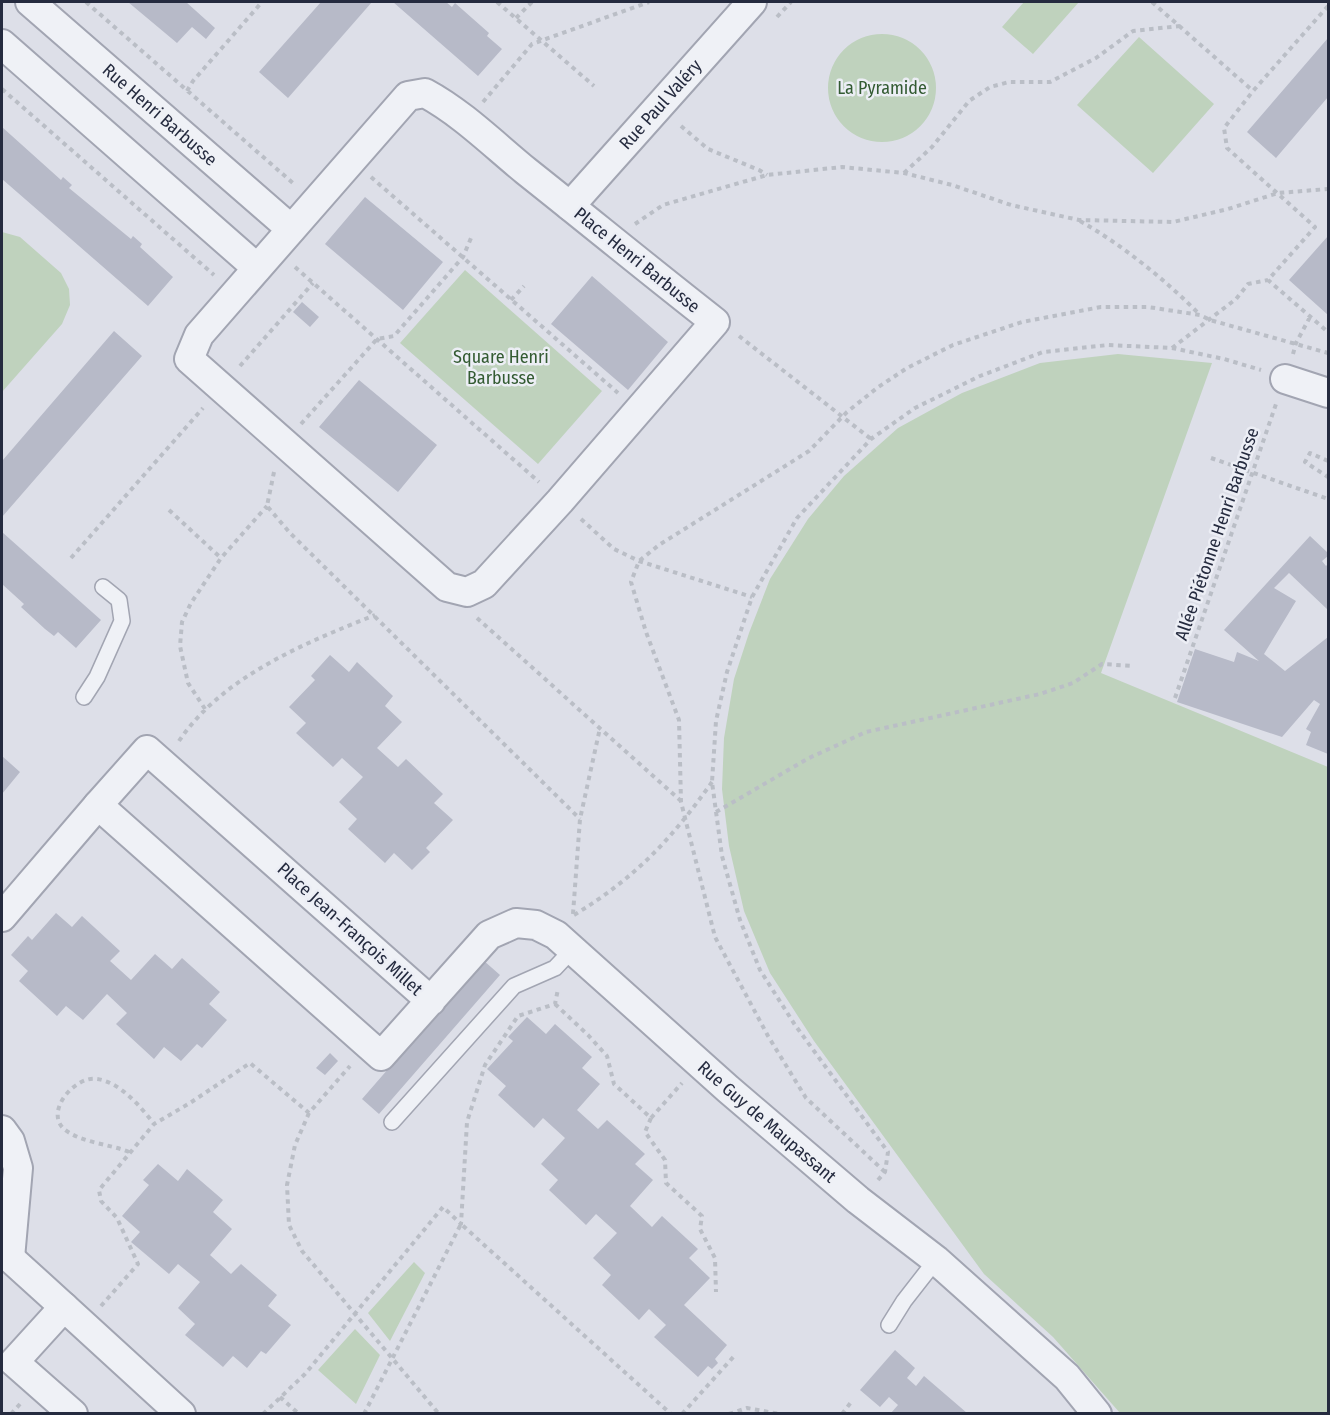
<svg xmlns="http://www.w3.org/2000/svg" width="1330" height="1415" font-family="'Fira Sans Condensed',sans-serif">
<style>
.green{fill:#bfd2bd}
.building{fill:#b7bac8}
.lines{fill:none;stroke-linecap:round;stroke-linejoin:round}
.service-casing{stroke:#a2a5b2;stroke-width:18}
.minor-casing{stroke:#a2a5b2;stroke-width:32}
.path{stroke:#babec6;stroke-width:4;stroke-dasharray:4.5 4.5;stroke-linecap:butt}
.service{stroke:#eff1f6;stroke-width:15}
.minor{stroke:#eff1f6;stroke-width:28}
.labels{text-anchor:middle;stroke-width:5;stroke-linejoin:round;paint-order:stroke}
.park-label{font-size:18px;fill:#335b32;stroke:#eceef5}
.street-label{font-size:18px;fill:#252b3f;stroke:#eceef5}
</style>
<rect width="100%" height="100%" fill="#dddfe8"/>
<path class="green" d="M1024 2H1079L1033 54 1002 27Z
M828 88a54 54 0 1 1 108 0a54 54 0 1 1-108 0Z
M1139 37 1214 104 1153 173 1077 105Z
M2 232 20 237 61 273 69 289 70 305 62 324 2 392Z
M465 270 602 391 538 464 400 343Z
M1118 354 1212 363 1101 673 1328 767V1413H1120L1053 1337 984 1274 814 1041 770 973 744 911 729 846 722 789 724 738 734 679 749 633 770 579 808 519 844 476 898 428 962 393 1040 363Z
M414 1262 425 1273 390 1341 368 1313Z
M355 1329 380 1355 356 1404 318 1370Z"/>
<path class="building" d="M128 2H186L215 28 206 39 192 27 177 43Z
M321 2H372L288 98 259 72Z
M393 2H446L452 7 455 3 489 33 487 36 502 49 478 76Z
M1328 38V97L1276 158 1247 132Z
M2 127 61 180 63 177 72 185 69 188 131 239 133 236 142 244 140 247 173 277 148 306 2 179Z
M365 197 443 262 403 310 325 244Z
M1328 236V315L1289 280Z
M592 276 668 342 628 390 551 324Z
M302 302 319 317 310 327 293 312Z
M114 331 142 356 2 517V461Z
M359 380 437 445 398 492 319 427Z
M2 532 101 620 76 648 58 632 54 636 45 629 21 607 24 604 2 584Z
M1310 536 1328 553V556L1322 561 1326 566 1328 564V610L1289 573 1274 588 1296 601 1264 654 1285 671 1328 637V754L1306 745 1311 732 1306 729 1320 704 1314 700 1282 737 1177 702 1195 649 1234 662 1237 652 1259 661 1224 630Z
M330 655 349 672 357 662 393 696 385 706 402 722 377 748 398 767 406 759 443 794 434 803 453 820 426 848 430 852 412 870 394 853 385 863 348 829 357 819 339 802 363 777 342 758 333 767 296 733 306 723 289 707 315 680 311 676Z
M2 756 20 772 2 794Z
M56 913 72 927 82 916 120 951 110 961 131 980 155 954 172 969 182 958 220 992 209 1004 227 1020 202 1048 197 1044 181 1061 164 1047 154 1059 116 1024 127 1013 107 994 83 1020 66 1006 57 1016 19 981 28 971 11 955 28 936 32 940Z
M483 960 500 975 379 1114 362 1099Z
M527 1017 546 1034 555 1024 592 1057 582 1068 600 1084 577 1110 598 1129 607 1120 645 1154 635 1164 653 1180 630 1206 652 1227 662 1216 698 1249 689 1258 710 1278 684 1305 727 1345 715 1359 718 1363 712 1369 708 1366 698 1377 654 1337 666 1325 649 1309 639 1320 602 1285 611 1275 593 1258 617 1233 596 1214 586 1225 549 1190 558 1180 541 1164 565 1138 543 1118 534 1128 498 1095 506 1086 487 1069 513 1041 508 1037Z
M330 1053 338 1061 325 1075 316 1068Z
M158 1164 178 1181 187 1169 223 1200 213 1212 232 1229 210 1255 231 1274 241 1264 277 1295 268 1306 291 1325 266 1354 261 1351 247 1368 233 1356 223 1367 185 1335 195 1324 178 1308 200 1282 178 1264 169 1274 131 1242 140 1232 122 1216 149 1185 143 1180Z
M895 1350 915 1368 907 1378 916 1386 924 1376 967 1413H891L898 1405 889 1397 880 1407 860 1390Z"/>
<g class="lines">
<defs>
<path id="service" d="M84 697 97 677 122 621 119 600 103 587
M392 1122 514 986 555 968 572 950
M889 1325 904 1301 936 1260"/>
<g id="minor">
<path id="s1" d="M30 2 291 229"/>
<path d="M2 44 257 268"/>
<path d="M425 93C462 113 493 144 526 171 589 221 651 272 715 322L560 501 484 584 467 592 447 587 189 359 199 335 408 96Z"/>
<path id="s2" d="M570 206 752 2"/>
<path d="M1285 379 1328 393"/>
<path d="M2 917 98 805"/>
<path id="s3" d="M431 1001 147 750 98 805 381 1056 489 935 516 923 536 925 556 935 728 1089 858 1200 936 1260 1067 1377 1097 1414"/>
<path d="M2 1130 10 1141 18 1168 10 1258"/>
<path d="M2 1256 10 1258 64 1307"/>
<path d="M73 1414 14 1362 64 1307 181 1414"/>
</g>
</defs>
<use href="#service" class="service-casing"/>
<use href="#minor" class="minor-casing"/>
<path class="path" d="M86 2 294 184
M497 2 594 86
M1152 2 1253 91
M1328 6 1253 91 1224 128 1227 148 1315 227 1268 280 1328 332
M777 17 791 2
M516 18 532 2
M2 89 214 275
M187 91 193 81 262 2
M483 102 532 44 649 2
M681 126 708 149 759 170 767 175
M904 173 932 147 969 101 990 87 1009 82H1050L1096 58 1133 31 1180 26
M371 177 618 393
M1080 221C1121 244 1167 281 1200 315
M635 224 663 205 767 175 842 167 904 173 952 185 1011 205 1079 220 1173 222 1228 209 1278 193 1328 189
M295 267 539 482
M511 300 524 286
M739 336 871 439
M1172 348 1236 299 1248 284 1268 280
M1293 354 1296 343 1310 317
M240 366 313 283
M301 424 377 339 394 336 463 257 471 238
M1211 458 1328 499
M1328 461 1310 453 1305 462 1328 477
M274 472 267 506 290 533 580 819
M169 510 221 558
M581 519 614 549 639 561 752 597
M71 558 203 408
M477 618 681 801
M1175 698 1276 404
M205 709 188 683 180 646 182 622 191 603 221 558 267 506
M179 741C223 676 305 643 375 615
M716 812 809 758 866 732 1040 694 1073 683 1102 664 1134 666
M573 914 580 819 600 728
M574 915C635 878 671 840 712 782
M555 1004 588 1035 607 1056 614 1084 651 1118 645 1132 665 1160 666 1183 702 1216 700 1229 715 1258 716 1292
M309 1113 295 1145 287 1185 289 1225 302 1251 439 1414
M651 1118 682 1083
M129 1152C110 1144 81 1143 64 1129 44 1111 76 1075 97 1079 120 1082 141 1107 154 1124
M885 1172 806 1098 768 1036 715 937 681 802 679 720 646 632 631 582 639 561 659 545 809 451 847 412 877 388 907 368 953 345 1022 322 1101 307H1148L1200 315 1210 320 1328 353
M878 1180 885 1172 888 1152 795 1025 760 970 740 920 722 856 712 782 716 721 727 672 752 597 797 518 871 439 915 408 980 376 1043 352 1108 345 1172 348 1224 359 1261 370
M101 1306 138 1264 117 1218 101 1201 99 1190 154 1124 190 1103 250 1063 309 1113 350 1066
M280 1397 299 1414
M11 1414 20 1404
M263 1414 305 1374 443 1207 461 1224 467 1122 485 1065 518 1016 555 1004 558 989
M364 1414 461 1224 671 1414
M682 1414 736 1354
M729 1414 747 1408 780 1414
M842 1414 852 1401"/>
<use href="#service" class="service"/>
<use href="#minor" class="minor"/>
</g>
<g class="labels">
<g class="park-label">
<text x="882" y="94">La Pyramide</text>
<text x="501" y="363">Square Henri<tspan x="501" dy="21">Barbusse</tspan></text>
</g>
<g class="street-label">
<text dy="6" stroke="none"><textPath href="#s2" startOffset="136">Rue Paul Valéry</textPath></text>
<text dy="6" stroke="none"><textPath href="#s1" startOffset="172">Rue Henri Barbusse</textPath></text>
<text transform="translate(637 260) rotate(39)" y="6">Place Henri Barbusse</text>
<text transform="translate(1217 534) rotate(-71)" y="6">Allée Piétonne Henri Barbusse</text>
<text transform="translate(350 929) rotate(42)" y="6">Place Jean-François Millet</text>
<text dy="6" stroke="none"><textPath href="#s3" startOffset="1347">Rue Guy de Maupassant</textPath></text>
</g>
</g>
<rect width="1330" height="1415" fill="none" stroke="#252b3f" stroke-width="6"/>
</svg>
